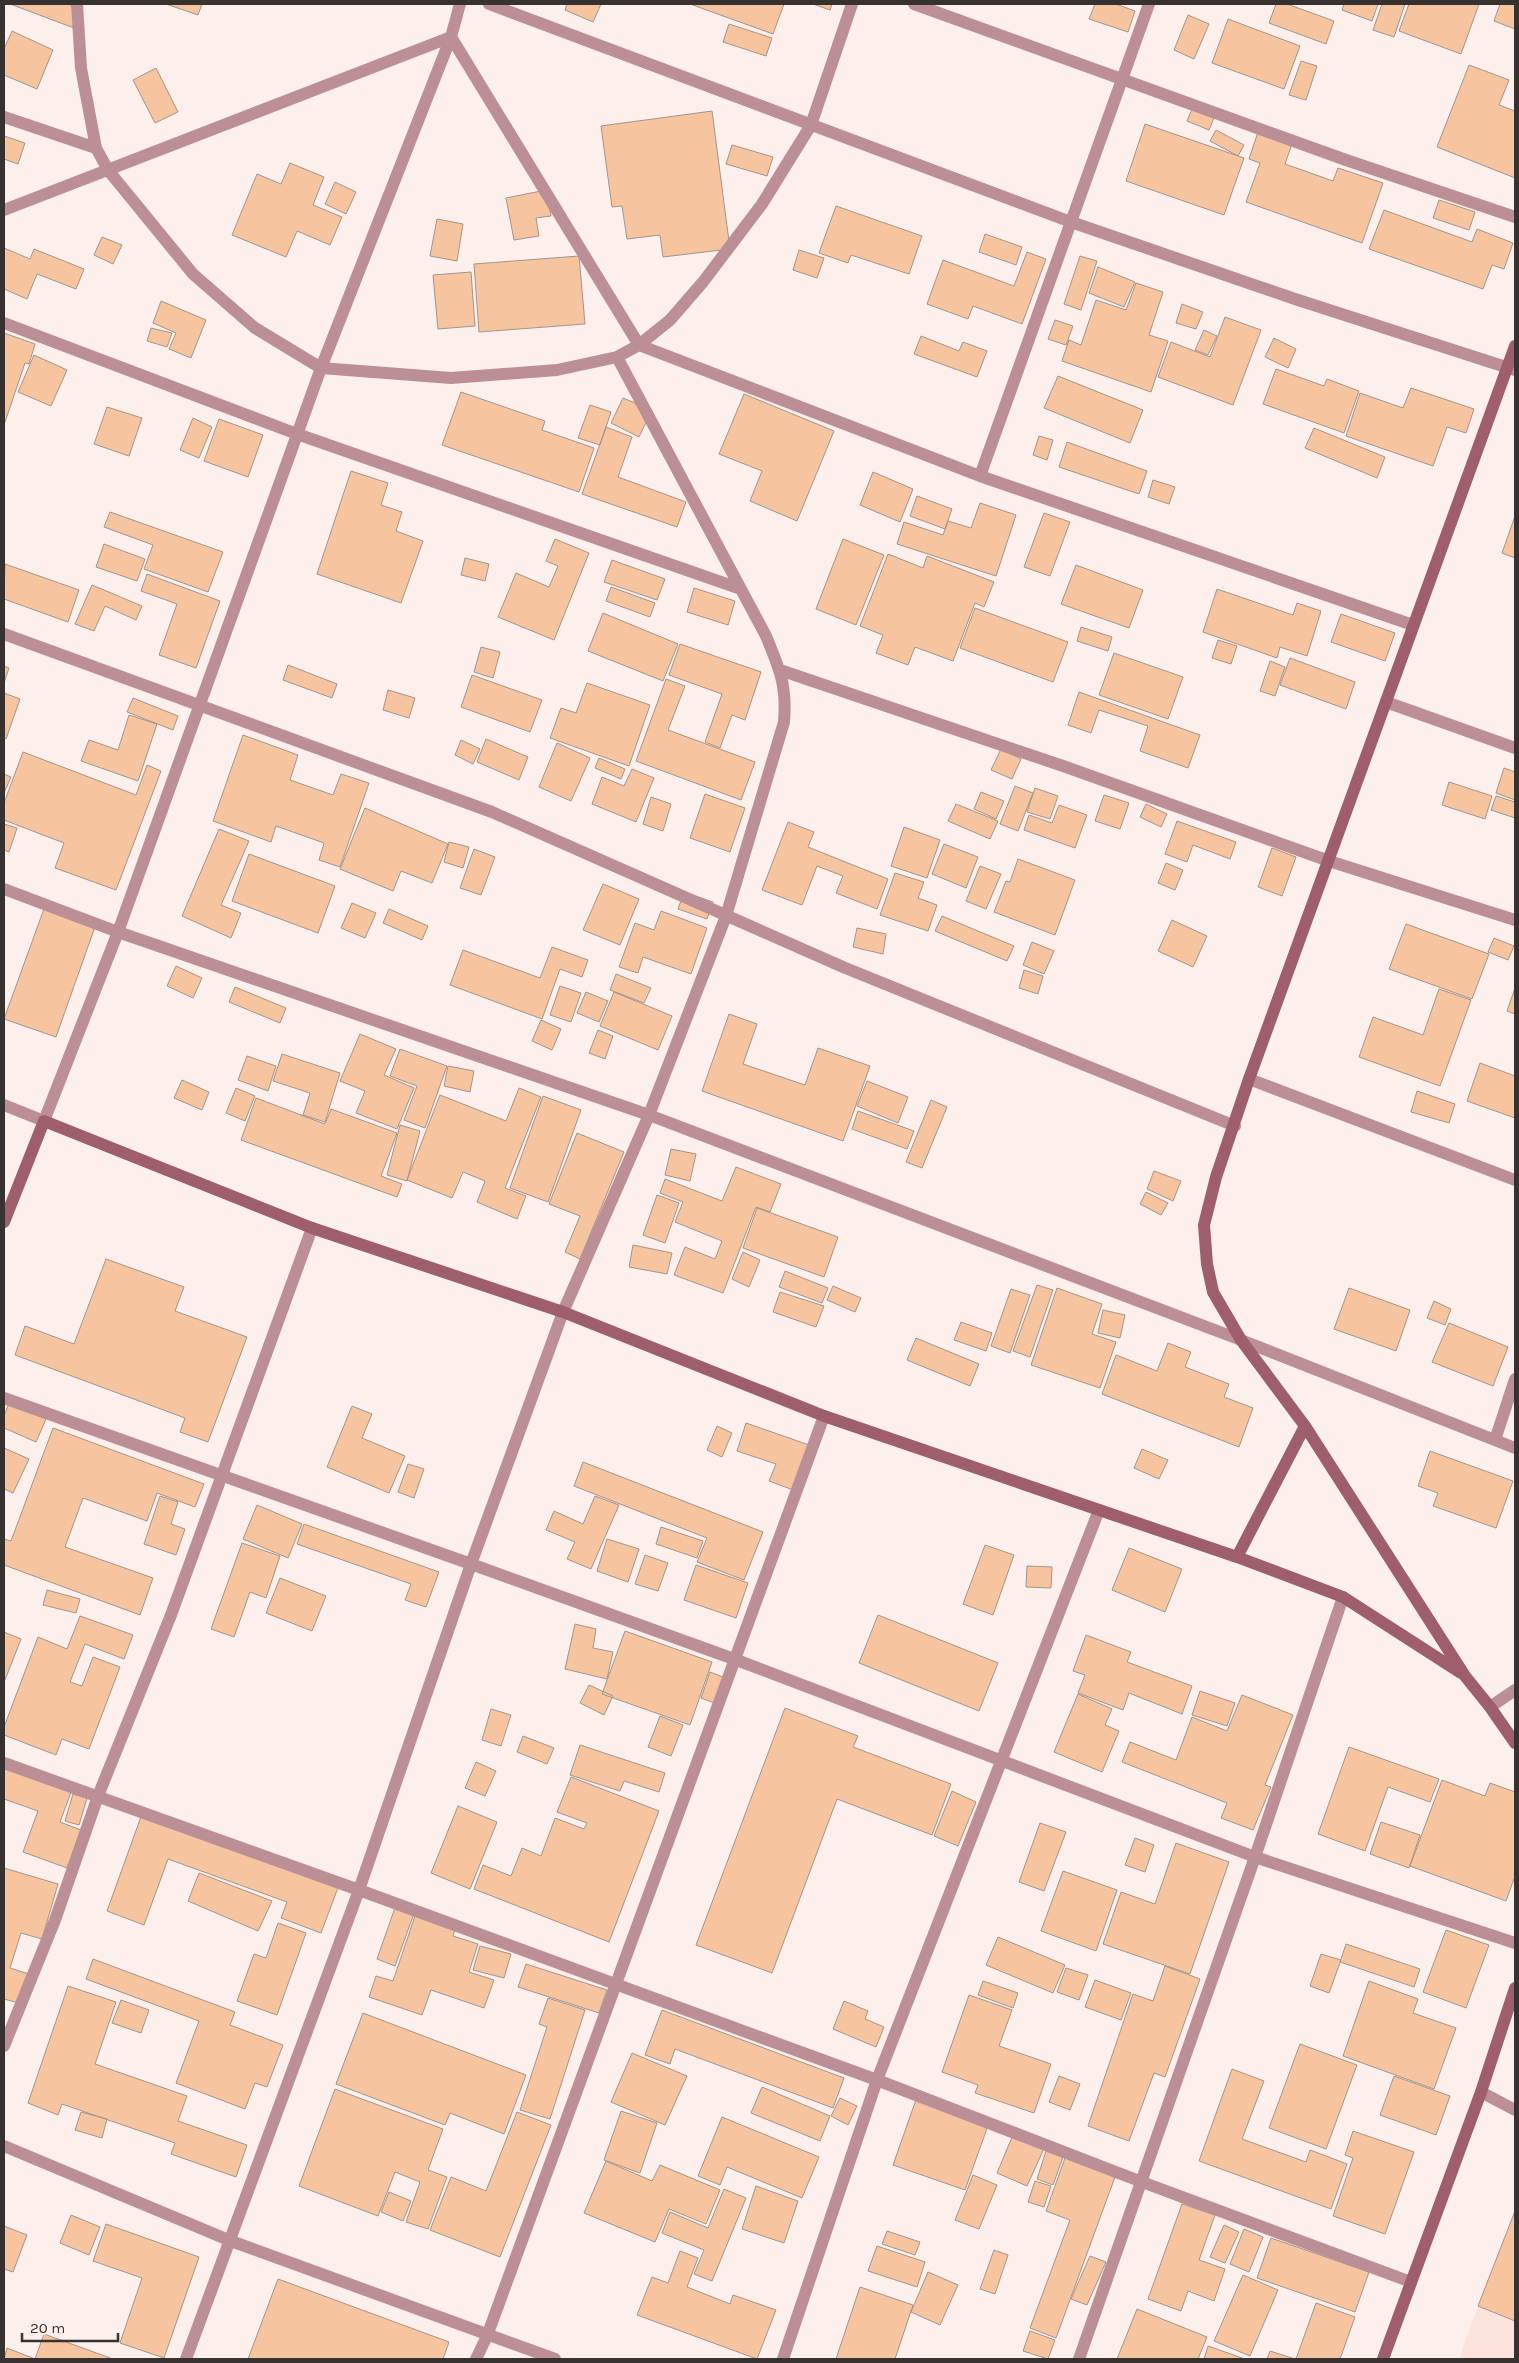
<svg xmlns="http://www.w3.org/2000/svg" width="1519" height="2363" font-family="Karla,sans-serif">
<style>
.built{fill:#fde3dd}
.building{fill:#f6c59f;stroke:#a1958c}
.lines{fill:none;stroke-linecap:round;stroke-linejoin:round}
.service{stroke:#bc8f97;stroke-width:12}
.minor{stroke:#bc8f97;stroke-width:12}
.tertiary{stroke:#bc8f97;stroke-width:12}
.secondary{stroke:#9e5e6c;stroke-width:12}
</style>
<rect width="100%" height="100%" fill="#fdefec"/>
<path class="built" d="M1515 2211V2359H1459L1478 2306Z"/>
<path class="building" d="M10 4H68L81 9 74 28Z
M166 4H202L198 15Z
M567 4H601L593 22 565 10Z
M690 4H784L773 34Z
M813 4H832L830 10Z
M1095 4H1116L1135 11 1128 32 1089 19Z
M1276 4H1287L1334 21 1326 44 1269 23Z
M1344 4H1378L1372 21 1342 10Z
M1382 4H1405L1394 37 1373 30Z
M1409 4H1479L1461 54 1399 31Z
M1500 4H1515V29L1494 21Z
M1188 15 1209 24 1194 59 1174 50Z
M1228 19 1300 46 1284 89 1212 63Z
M729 24 772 38 766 56 723 42Z
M12 31 53 50 37 89 4 75V49Z
M1301 61 1317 66 1306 100 1289 95Z
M1469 65 1509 80 1499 105 1515 111V178L1437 147Z
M156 68 178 112 155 123 133 80Z
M1195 102 1217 111 1209 130 1187 121Z
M712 111 730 249 663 257 660 235 627 239 622 206 612 207 601 126Z
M1145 124 1244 158 1224 215 1126 181Z
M1216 130 1244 145 1238 156 1210 141Z
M1258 132 1292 144 1285 164 1333 181 1338 168 1383 183 1362 243 1246 202 1260 163 1249 159Z
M4 136 25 143 18 164 4 159Z
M732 145 773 157 767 176 726 164Z
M290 163 324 177 313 205 342 217 330 245 297 231 286 257 232 235 257 174 281 184Z
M335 182 356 192 346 214 325 204Z
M546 190 551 216 536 218 539 236 514 240 506 198Z
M1439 200 1475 212 1469 230 1433 218Z
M836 206 922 236 909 274 851 255 848 263 819 253Z
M1384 210 1472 242 1477 229 1513 243 1504 269 1492 265 1483 289 1369 249Z
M437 219 463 224 457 261 430 256Z
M985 234 1022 247 1016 265 979 252Z
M102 237 122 245 113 264 94 255Z
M4 248 30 259 34 249 84 269 76 289 37 274 27 299 4 289Z
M799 250 824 258 817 278 793 270Z
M1027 252 1046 259 1022 324 973 306 968 319 927 304 943 260 1014 286Z
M579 256 585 324 479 332 474 264Z
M1080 256 1097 261 1081 310 1064 304Z
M1098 267 1135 282 1124 307 1089 293Z
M471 272 475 326 438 329 433 275Z
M1136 283 1163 292 1149 335 1168 341 1151 392 1062 361 1069 340 1081 345 1096 300 1126 310Z
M161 301 206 320 191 358 169 349 176 333 153 323Z
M1182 304 1203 312 1196 329 1176 323Z
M1225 317 1261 330 1233 405 1158 377 1171 342 1210 357Z
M1055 320 1073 326 1066 345 1048 339Z
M151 328 172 333 167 347 147 341Z
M1204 330 1217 336 1208 355 1195 350Z
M4 333 35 344 29 364 25 363 4 425Z
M921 336 959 351 963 342 987 351 977 377 914 354Z
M1274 338 1296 349 1288 368 1265 357Z
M34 355 67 370 51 406 18 392Z
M1276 369 1324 386 1327 379 1359 391 1344 433 1263 404Z
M1058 376 1143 410 1130 443 1044 408Z
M1411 388 1474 409 1466 433 1447 427 1433 466 1346 436 1360 393 1403 408Z
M461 392 545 421 542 430 594 448 579 492 442 445Z
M744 394 834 431 797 521 750 501 762 471 719 454Z
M623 398 652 410 639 437 611 423Z
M590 405 611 412 600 445 578 438Z
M107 407 142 418 129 456 94 444Z
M193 418 212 427 199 458 180 450Z
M219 419 263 435 248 477 204 461Z
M606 427 632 437 618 477 686 502 677 527 582 494Z
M1314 428 1385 457 1377 478 1305 448Z
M1039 436 1053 440 1047 460 1033 455Z
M1067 442 1147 471 1139 494 1059 467Z
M351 471 388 483 381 505 402 512 396 531 423 541 401 603 317 574Z
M873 472 913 489 900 522 860 505Z
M1153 480 1175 487 1169 504 1148 497Z
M917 496 952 509 945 529 910 516Z
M980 503 1016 515 996 576 897 544 904 522 943 535 948 521 971 528Z
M110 512 223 552 208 592 144 569 153 545 104 527Z
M1044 513 1070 522 1050 576 1024 567Z
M1515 516V558L1502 553Z
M555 539 589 553 554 640 498 617 516 573 549 587 558 566 546 561Z
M843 539 884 555 856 625 816 609Z
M104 544 145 559 137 581 96 567Z
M888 554 923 568 927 556 994 582 984 607 975 603 953 661 915 647 908 665 876 653 883 635 860 626Z
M465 558 489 564 485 581 461 575Z
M612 560 665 579 657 600 604 582Z
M5 564 79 590 68 622 4 599Z
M1076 565 1143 590 1129 628 1061 604Z
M147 574 220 601 196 668 159 655 177 604 141 591Z
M92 585 142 606 136 620 105 606 94 631 75 624Z
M611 587 655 603 650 617 606 601Z
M694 588 735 601 728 625 687 612Z
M1217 589 1293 615 1297 603 1321 611 1307 656 1280 647 1277 658 1203 632Z
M975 608 1068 642 1053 682 960 648Z
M603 613 678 644 663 681 588 651Z
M1341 614 1395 633 1385 661 1331 642Z
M1081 627 1112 637 1108 651 1077 641Z
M1218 640 1237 646 1231 664 1212 658Z
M680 644 761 672 745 720 732 715 720 748 705 742 722 694 669 675Z
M481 647 500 652 493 678 474 672Z
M1114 653 1183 677 1168 719 1099 695Z
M1290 658 1355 682 1346 709 1280 685Z
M1270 661 1285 667 1275 696 1260 691Z
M288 665 337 684 332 698 283 680Z
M4 666 9 668 4 683Z
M472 675 542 700 530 732 461 707Z
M666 679 685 686 668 730 755 762 741 800 636 761Z
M587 683 650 705 629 766 550 738 561 708 576 713Z
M388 690 415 698 409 718 383 710Z
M1079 692 1200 735 1188 768 1140 751 1148 726 1099 710 1091 733 1068 725Z
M4 693 20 699 6 739 4 738Z
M133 698 178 716 173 730 127 712Z
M129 715 157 724 138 781 81 761 89 740 118 750Z
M243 735 298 755 290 780 333 795 341 774 369 783 340 867 319 860 324 843 276 826 271 842 213 821Z
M486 739 528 757 519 780 477 762Z
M461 740 480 749 473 764 455 755Z
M557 743 590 758 571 801 539 787Z
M1001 749 1021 759 1012 779 991 770Z
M23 752 136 795 147 765 161 771 116 890 55 868 64 843 4 820V803Z
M599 758 625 769 621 779 595 768Z
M1504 768 1515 772V800L1496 793Z
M632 769 654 778 636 822 592 804 602 777 624 786Z
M4 774 11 777 4 793Z
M1449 782 1492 796 1485 819 1442 805Z
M1015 786 1033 793 1018 831 1000 824Z
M1035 788 1058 796 1050 819 1027 812Z
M981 792 1004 801 996 819 974 809Z
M705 794 745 808 730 852 690 838Z
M1104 795 1129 803 1120 829 1095 821Z
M1496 796 1515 802V818L1491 810Z
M651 797 671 804 663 831 643 824Z
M956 804 998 821 990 839 948 821Z
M1146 804 1167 814 1161 827 1140 817Z
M1059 805 1087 815 1075 848 1024 830 1029 815 1052 823Z
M365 808 448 844 432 883 401 871 393 891 340 869Z
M1177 821 1236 842 1230 859 1193 845 1187 862 1165 854Z
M788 822 814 832 808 847 888 879 877 909 836 893 843 876 817 866 802 905 762 890Z
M4 824 17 828 9 852 4 850Z
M904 827 940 840 927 878 891 866Z
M219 829 249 841 221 905 241 913 231 938 182 916Z
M449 842 469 847 463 868 444 862Z
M944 844 978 857 966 888 932 874Z
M1272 848 1296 857 1282 896 1258 887Z
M474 849 495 857 481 895 460 888Z
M249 854 335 886 318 933 232 901Z
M1018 859 1075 880 1055 935 994 912 1006 881 1010 882Z
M1166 863 1183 870 1175 890 1158 883Z
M980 866 1001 874 986 909 966 901Z
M895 873 924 882 918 898 937 905 928 931 880 915Z
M603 884 639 899 620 945 583 930Z
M684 892 713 902 707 919 678 909Z
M352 903 376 913 365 938 341 928Z
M45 906 96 924 56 1037 4 1019Z
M389 909 428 926 422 940 383 923Z
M661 911 707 928 691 974 643 957 638 973 619 967 635 923 654 930Z
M942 916 1014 946 1007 961 935 931Z
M1172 920 1207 936 1193 967 1158 951Z
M1406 924 1489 954 1472 999 1389 969Z
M857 928 886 934 883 954 853 947Z
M1494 938 1514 946 1508 960 1488 952Z
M1032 942 1054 951 1044 974 1023 965Z
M552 947 588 960 582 977 560 969 542 1019 450 985 463 950 540 978Z
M176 966 202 978 193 998 167 986Z
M1024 970 1043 976 1038 994 1019 988Z
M616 974 651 988 644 1003 610 990Z
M560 986 581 993 571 1022 550 1015Z
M235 987 286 1008 280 1023 229 1002Z
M1515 988V1014L1507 1011Z
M1439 989 1471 1000 1440 1086 1359 1057 1373 1017 1423 1035Z
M586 992 608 1001 599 1022 577 1013Z
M614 992 672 1016 658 1050 600 1026Z
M729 1014 757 1024 743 1064 805 1085 818 1048 870 1066 843 1141 702 1091Z
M541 1020 561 1029 552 1050 532 1041Z
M598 1030 613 1036 605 1059 589 1053Z
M360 1034 396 1049 384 1075 414 1088 397 1129 356 1113 365 1091 340 1081Z
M400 1049 447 1066 425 1128 404 1120 417 1086 390 1076Z
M282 1054 340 1073 325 1122 303 1115 310 1093 273 1081Z
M247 1056 276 1066 268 1091 238 1080Z
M1480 1063 1515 1076V1118L1467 1101Z
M448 1066 474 1071 470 1092 444 1086Z
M182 1080 209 1092 202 1110 174 1098Z
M867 1081 908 1097 898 1123 857 1106Z
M236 1088 255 1096 245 1121 226 1113Z
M519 1088 541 1097 505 1188 526 1196 517 1219 477 1202 485 1181 463 1172 452 1198 407 1180 440 1095 506 1121Z
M1417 1091 1455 1104 1449 1123 1411 1112Z
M543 1096 581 1110 548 1202 510 1188Z
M256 1098 325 1124 331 1109 397 1133 381 1176 402 1184 397 1197 241 1140Z
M931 1100 947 1107 922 1168 906 1162Z
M858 1111 914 1131 907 1149 852 1129Z
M400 1125 420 1131 407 1181 387 1175Z
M577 1133 624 1152 580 1259 565 1252 580 1216 549 1204Z
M671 1149 696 1154 690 1181 665 1175Z
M736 1167 781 1184 770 1212 756 1207 723 1293 674 1275 685 1247 715 1259 722 1241 675 1222 683 1202 660 1193 665 1179 722 1201Z
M1154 1171 1181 1181 1173 1201 1147 1189Z
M1146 1192 1168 1203 1161 1215 1140 1204Z
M657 1195 679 1203 665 1243 643 1235Z
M757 1208 838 1237 824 1277 743 1248Z
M633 1245 672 1253 667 1274 629 1267Z
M743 1252 760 1260 749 1287 732 1279Z
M106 1259 184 1287 175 1311 247 1337 208 1442 180 1432 185 1418 15 1355 25 1326 74 1344Z
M785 1271 828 1288 822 1303 779 1287Z
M1037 1285 1053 1290 1030 1357 1013 1351Z
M833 1286 861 1298 855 1312 827 1300Z
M1057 1288 1102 1304 1092 1334 1116 1342 1100 1388 1031 1365Z
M1349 1288 1410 1310 1396 1351 1334 1329Z
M1011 1289 1030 1295 1010 1353 991 1346Z
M780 1292 824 1306 816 1327 773 1312Z
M1434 1301 1451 1309 1445 1325 1427 1318Z
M1103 1310 1125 1315 1120 1338 1098 1333Z
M961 1322 992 1333 986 1351 954 1340Z
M1449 1323 1508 1347 1493 1386 1432 1362Z
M916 1338 979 1364 970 1386 907 1360Z
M1168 1343 1191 1352 1185 1367 1229 1384 1224 1397 1253 1408 1239 1447 1102 1394 1116 1355 1157 1371Z
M9 1403 46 1419 36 1442 4 1428V1416Z
M352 1406 372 1414 362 1438 405 1456 389 1493 327 1467Z
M746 1423 812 1446 796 1491 769 1481 776 1464 737 1451Z
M717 1426 732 1433 722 1457 707 1450Z
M53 1428 204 1484 195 1507 157 1493 147 1521 83 1498 65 1547 153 1578 140 1615 4 1565V1567V1539L11 1541Z
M4 1448 29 1459 13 1493 4 1489Z
M1142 1449 1168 1460 1159 1479 1134 1468Z
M1430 1451 1513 1481 1496 1528 1433 1506 1438 1493 1418 1486Z
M583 1462 763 1532 744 1580 697 1562 707 1538 574 1486Z
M408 1464 424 1469 414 1498 398 1492Z
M160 1496 178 1502 171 1524 185 1529 176 1555 144 1544Z
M595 1496 619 1505 591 1569 567 1559 575 1542 546 1530 554 1511 583 1524Z
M257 1505 302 1524 288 1558 243 1539Z
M304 1524 439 1572 426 1607 405 1600 411 1584 297 1544Z
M661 1527 703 1541 697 1558 656 1544Z
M607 1539 639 1549 628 1582 597 1571Z
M242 1543 280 1556 266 1598 250 1592 234 1637 211 1629Z
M985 1545 1014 1555 993 1615 963 1604Z
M1129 1548 1182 1569 1165 1612 1112 1590Z
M645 1555 668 1563 658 1591 635 1584Z
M696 1565 748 1583 736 1618 684 1600Z
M1027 1566 1052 1567 1051 1588 1026 1587Z
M280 1578 326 1596 312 1631 266 1613Z
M47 1590 80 1599 76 1613 43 1605Z
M878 1615 998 1663 979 1711 859 1663Z
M80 1616 133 1635 124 1659 85 1644 70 1682 82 1686 93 1657 120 1667 89 1749 62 1739 56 1755 4 1735V1727L38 1637 67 1649Z
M575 1624 596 1629 593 1648 613 1652 607 1679 565 1669Z
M625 1631 712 1662 690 1725 602 1694Z
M4 1632 21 1639 5 1680 4 1679Z
M1086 1635 1131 1652 1127 1662 1192 1686 1182 1714 1129 1693 1123 1710 1078 1693 1085 1675 1073 1671Z
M710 1672 723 1677 714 1703 701 1698Z
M589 1685 613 1696 604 1715 580 1703Z
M1200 1691 1235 1703 1227 1726 1192 1715Z
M1078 1694 1112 1709 1105 1725 1119 1731 1102 1772 1054 1752Z
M1242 1695 1293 1715 1265 1785 1271 1787 1253 1830 1221 1818 1227 1803 1122 1762 1130 1742 1176 1760 1192 1717 1227 1731Z
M785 1708 858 1736 853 1747 951 1784 932 1835 837 1799 772 1973 696 1945Z
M491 1709 511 1715 501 1746 482 1740Z
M660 1716 683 1725 671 1756 648 1747Z
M523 1736 554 1748 547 1764 517 1752Z
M580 1745 665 1773 659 1792 624 1781 620 1791 570 1775Z
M1349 1747 1439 1779 1430 1802 1388 1787 1365 1851 1318 1834Z
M4 1759 74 1784 60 1822 81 1830 67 1868 23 1852 38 1811 4 1799Z
M476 1762 496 1771 485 1796 465 1788Z
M571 1777 659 1811 609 1942 474 1889 483 1865 511 1876 522 1848 541 1856 555 1818 584 1829 587 1823 557 1812Z
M1442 1780 1485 1796 1490 1783 1515 1792V1876L1506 1901 1410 1866Z
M952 1791 976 1802 958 1846 934 1836Z
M73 1794 87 1798 79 1825 65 1821Z
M458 1806 497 1822 470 1889 431 1873Z
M142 1814 339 1885 321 1933 281 1918 287 1902 168 1859 144 1925 107 1911Z
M1381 1822 1420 1835 1409 1868 1370 1854Z
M1040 1823 1066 1832 1044 1891 1019 1882Z
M1135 1838 1154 1845 1145 1872 1125 1865Z
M1176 1843 1229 1862 1190 1974 1103 1944 1121 1892 1155 1904Z
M4 1868 58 1884 42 1939 21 1933 10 1968 29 1974 19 2003 4 1999Z
M1063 1871 1117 1890 1096 1951 1041 1931Z
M199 1873 272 1901 258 1931 188 1901Z
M397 1902 416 1908 395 1966 377 1959Z
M417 1910 457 1923 453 1936 478 1944 469 1972 494 1980 484 2008 431 1990 422 2015 369 1997 376 1976 393 1981Z
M278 1923 306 1933 277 2015 237 2001 254 1954 266 1958Z
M1446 1930 1489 1945 1466 2008 1423 1992Z
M998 1937 1065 1965 1053 1993 986 1965Z
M1346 1944 1420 1969 1414 1987 1340 1962Z
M480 1946 511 1954 504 1978 473 1970Z
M1321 1954 1341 1960 1329 1993 1310 1986Z
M93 1959 235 2012 230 2025 283 2045 267 2087 255 2083 245 2109 176 2083 199 2021 86 1979Z
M526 1964 607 1990 599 2013 518 1987Z
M1165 1966 1200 1979 1165 2077 1154 2073 1129 2141 1088 2126 1133 1994 1153 2001Z
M1066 1968 1088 1975 1079 2000 1057 1992Z
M1095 1980 1131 1993 1121 2020 1085 2007Z
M983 1981 1018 1993 1013 2008 978 1995Z
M1369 1981 1418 1999 1413 2013 1456 2028 1434 2089 1343 2056Z
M68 1986 116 2002 95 2064 187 2096 178 2121 247 2145 236 2177 171 2154 175 2143 62 2104 58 2115 28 2103Z
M969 1995 1012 2010 999 2046 1051 2064 1034 2113 975 2093 978 2085 942 2072Z
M548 1998 585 2010 550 2119 520 2110 547 2027 539 2024Z
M121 2000 149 2010 141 2033 112 2023Z
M844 2001 868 2011 865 2019 884 2027 876 2047 833 2029Z
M662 2010 844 2078 833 2108 675 2049 670 2064 645 2055Z
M363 2013 526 2075 504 2134 450 2113 445 2125 336 2084Z
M1300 2044 1357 2065 1326 2149 1269 2128Z
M632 2053 687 2076 665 2125 611 2102Z
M1232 2069 1264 2081 1242 2139 1306 2162 1310 2150 1347 2164 1331 2209 1199 2161Z
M1059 2076 1080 2084 1070 2110 1049 2102Z
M1394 2076 1450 2096 1436 2135 1380 2115Z
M762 2087 830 2116 820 2141 751 2113Z
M335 2089 443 2129 428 2170 447 2177 428 2229 406 2222 420 2182 395 2172 378 2216 299 2186Z
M918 2094 990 2120 965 2190 893 2165Z
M840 2098 857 2106 848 2125 831 2116Z
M621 2111 657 2123 640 2173 604 2160Z
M81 2112 107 2119 102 2138 75 2130Z
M517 2112 551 2125 500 2257 430 2230 451 2177 486 2191Z
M722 2117 819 2157 802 2198 727 2167 720 2185 698 2176Z
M1015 2130 1046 2144 1027 2186 997 2173Z
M1353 2131 1414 2152 1385 2234 1333 2216 1353 2158 1345 2155Z
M1046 2151 1063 2157 1053 2185 1037 2179Z
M1065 2158 1115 2177 1056 2338 1030 2328 1070 2220 1046 2211Z
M606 2161 652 2181 660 2165 720 2190 706 2224 669 2209 655 2242 584 2213Z
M973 2175 997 2185 979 2229 955 2220Z
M1035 2181 1051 2186 1044 2207 1028 2202Z
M756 2186 798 2201 784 2243 742 2229Z
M724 2189 746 2198 712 2281 694 2274 704 2250 662 2233 670 2212 708 2228Z
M389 2192 411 2201 403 2221 381 2212Z
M1182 2204 1215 2215 1199 2260 1225 2269 1214 2301 1188 2291 1181 2311 1148 2299Z
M1515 2211V2321L1478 2306Z
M71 2215 100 2227 89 2255 60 2243Z
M106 2224 199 2257 164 2358 120 2343 142 2278 93 2261Z
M1224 2225 1239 2232 1225 2263 1210 2257Z
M4 2226 27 2235 13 2272 4 2269Z
M1244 2229 1263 2237 1249 2272 1230 2264Z
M887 2231 920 2242 915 2255 882 2244Z
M1271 2238 1369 2272 1355 2312 1257 2278Z
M877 2246 925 2262 917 2287 868 2271Z
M994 2250 1008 2255 995 2294 980 2289Z
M680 2251 698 2258 687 2287 730 2304 733 2295 776 2310 757 2359 637 2315 652 2277 668 2283Z
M1090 2256 1106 2262 1087 2305 1071 2299Z
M928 2272 958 2285 940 2325 911 2312Z
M1243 2275 1278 2290 1250 2356 1214 2341Z
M278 2279 449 2342 443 2359H248Z
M860 2287 913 2305 895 2359H836Z
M1316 2303 1355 2317 1340 2359H1296Z
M1137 2309 1207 2337 1198 2359H1117Z
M1030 2331 1055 2340 1048 2359 1023 2351Z
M44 2334 113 2359H4L7 2348 35 2359Z
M1208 2346 1245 2359H1204Z
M1270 2351 1295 2359H1267Z"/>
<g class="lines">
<path class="service" d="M1481 2092 1515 2110
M476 2359 487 2336"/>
<path class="minor" d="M77 4 81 68 96 148 108 170 193 274 255 328 321 368 451 378 557 370 617 357 639 345 670 320 703 282 762 204 811 125 852 4
M489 4 1071 222 1295 299 1515 370
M914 4 1346 160 1515 217
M4 117 96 148
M4 210 451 37 639 345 980 476 1413 625
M4 323 297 434 741 589
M980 476 1149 4
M4 634 492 812 843 967 1235 1126
M780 670 1066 767 1329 861 1515 920
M1386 702 1515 748
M4 889 118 932 649 1115 1241 1340 1515 1448
M1249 1079 1515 1180
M4 1105 44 1121
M4 1398 471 1564 734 1659 1255 1857 1515 1943
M1495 1440 1515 1379
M1490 1707 1515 1690
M4 1763 359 1890 877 2080 1142 2182 1411 2282
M4 2046 55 1920 98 1796 171 1615 312 1228
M4 2146 231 2241 555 2359
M487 2336 824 1416
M186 2359 359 1890 471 1564 563 1312 649 1115 726 916 784 722C787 686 780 670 766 636L617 357
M783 2359 877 2080 1099 1510
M1079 2359 1255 1857 1343 1597"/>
<path class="tertiary" d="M44 1121 118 932 321 368 451 37 460 4"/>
<path class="secondary" d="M4 1222 44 1121 312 1228 563 1312 824 1416 1237 1557 1305 1426 1241 1340 1213 1292 1207 1264 1204 1225 1216 1177 1249 1079 1515 346
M1305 1426 1465 1676 1490 1707 1515 1743
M1237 1557 1343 1597 1461 1673
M1383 2359 1481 2092 1515 1988"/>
</g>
<rect width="1519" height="2363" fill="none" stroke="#37312f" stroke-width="10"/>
<path d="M22 2333v8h96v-8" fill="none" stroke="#37312f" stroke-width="2.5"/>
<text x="30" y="2333" font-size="15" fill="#37312f" stroke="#fdefec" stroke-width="4" paint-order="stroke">20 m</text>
</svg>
